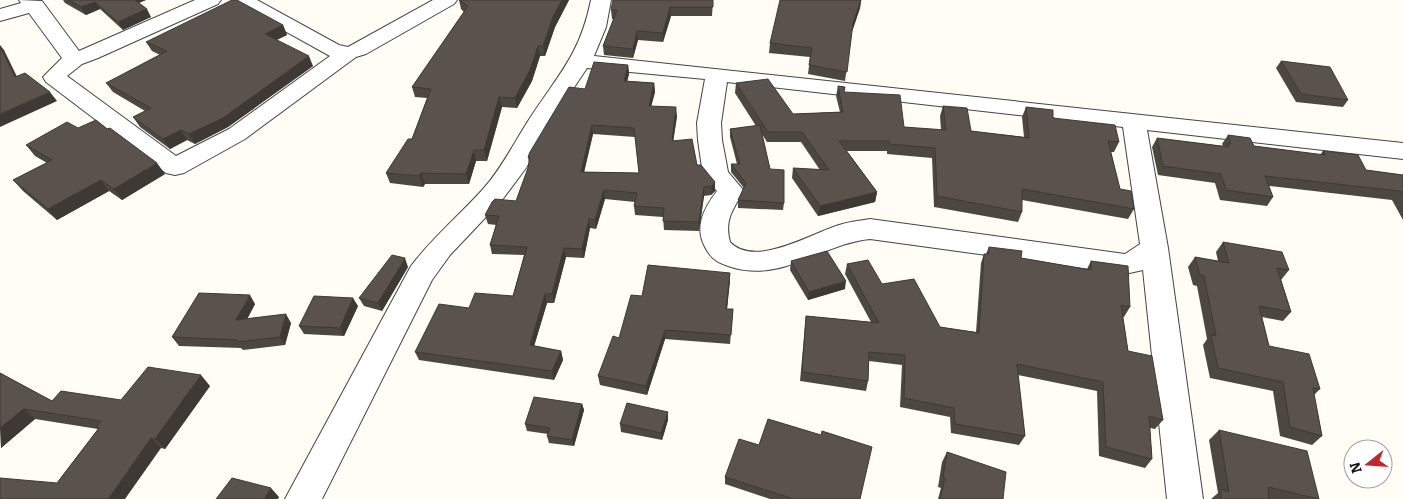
<svg xmlns="http://www.w3.org/2000/svg" width="1403" height="499" font-family="Bitter,serif">
<style>
.lines{fill:none;stroke-linecap:round;stroke-linejoin:round}
.minor-casing{stroke:#444;stroke-width:2}
.minor{fill:#fff;fill-rule:evenodd}
.wall{fill:#4d4742;fill-rule:evenodd}
.shaded-wall{fill:#3f3936}
.building{fill:#5a524d;stroke:#3f3936;fill-rule:evenodd}
</style>
<rect width="100%" height="100%" fill="#fffdf5"/>
<g class="lines">
<defs>
<path id="minor" d="M19 0 42 1 79 51 195 0H221L218 4 98 58 82 64 67 76 176 156 229 129 330 56 236 4 233 0H257L339 45 348 47 433 0H457L454 4 366 54 356 57 245 139 184 173 175 175 166 173 46 82 43 77 62 58 29 13 0 21V9L21 3Z
M591 0H611L606 27 594 56 1403 143V159L1147 130 1168 248 1203 499H1167L1143 270 1125 274 870 239C821 244 783 283 731 267 718 263 711 259 705 247 694 227 704 208 717 191L703 175 698 140 697 123 705 79 587 68 553 119 526 168 502 200 450 255 432 280 322 499H285L411 266C433 237 460 215 484 188 503 166 515 141 530 118 559 74 580 54 591 0ZM727 82 1123 127 1140 244 1125 254 870 219C858 221 847 222 836 226 809 235 754 268 730 242 724 220 733 209 744 191L728 172 722 140 721 123Z"/>
</defs>
<use href="#minor" class="minor-casing"/>
<use href="#minor" class="minor"/>
</g>
<path class="wall" d="M63 0H146L139 3 151 17 123 30 100 9 86 15 65 3Z
M459 0H569L555 27 545 56H540L532 81 517 108 502 107 487 161H476L469 184H425L423 187 390 183 386 173 412 139 427 98 415 97 412 87 464 12 461 9Z
M713 0 712 16H671L663 42 638 40 633 58 604 55 603 46 614 19H612L611 10Z
M861 0 860 8 852 31 845 81 808 74 810 57 769 53 770 43Z
M283 25 287 35 277 40 313 66 228 127 195 144 187 140 170 149 140 127 133 117 145 111 113 92 106 83 160 55 152 51 146 42Z
M1281 61 1348 100 1343 107 1296 102 1276 68Z
M628 65 629 74 627 81 654 83 655 92 651 106 677 116 673 141 715 182V191L711 195 704 196 699 231 664 230 663 217 635 215 634 206 635 202 605 199 596 229 590 228 584 258 566 257 554 303H547L534 346 561 351 563 360 554 380 419 360 415 352 469 308 513 296 524 255 492 254 490 245 496 225 488 224 485 215 516 201 528 168 529 164 528 157 585 89ZM593 134 635 137 639 173 584 172Z
M736 83 793 114 840 112 836 96 838 86 844 92 904 127 941 130 940 116 943 106 971 131 1024 137 1022 117 1026 107 1119 142 1114 152H1111L1120 189 1134 209 1128 219 1022 200V212L1018 222 934 207 932 158 887 154V151H847L877 192 875 202 818 216 792 178 793 168 820 170 801 142H767L762 134 770 169 784 203 783 210 738 208V200L744 188 731 172V164H737L730 137V129L756 126 735 93Z
M1228 135 1254 146 1320 155 1323 151 1366 170 1403 175V220L1392 200 1269 186 1273 197 1267 206 1220 200 1215 183 1158 175 1152 147 1157 138 1223 146 1222 144Z
M26 145 165 174 122 200 109 191 57 220 23 191 13 180 47 163 35 156Z
M1223 242 1289 270 1281 280 1291 312 1283 321 1262 317 1269 346 1320 389 1314 395 1322 436 1312 445 1280 436 1273 391 1210 378 1203 345 1207 339 1197 286 1193 285 1188 267 1195 257 1218 261 1216 252Z
M989 247 1021 258 1087 269 1091 261 1130 307 1124 317H1123L1128 351 1163 420 1155 429 1150 428 1152 459 1145 468 1099 456 1097 391 1018 375 1025 436 1019 445 951 433 950 417 900 407 902 365 869 361 868 381 866 391 800 381 805 326 806 316 871 322 845 274 847 264 882 284 940 327 976 332 981 263 984 254H986Z
M791 261 845 289 808 300 790 270Z
M408 267 382 311 364 306 359 298Z
M730 273 727 309H733L730 344 665 339 647 395 600 385 598 376 642 296Z
M255 304 247 319 291 323 285 345 243 350 241 348 179 346 172 337Z
M358 306 344 336 304 334 299 326Z
M0 373 52 401 121 400 210 386 165 449 161 448 57 483 98 429 35 419 1 448Z
M582 404 584 410 574 446 549 443 547 436 548 434 527 431 525 424Z
M668 420 662 440 621 432 620 424Z
M1219 430 1319 499H1211L1218 493 1209 440Z
M947 452 1003 499H938L941 488 938 487 942 462Z
M725 477 860 499H770L725 484Z"/>
<path class="shaded-wall" d="M133 0H146L135 4Z
M562 0H569L555 27 545 56 543 46 553 17Z
M861 0 860 8 852 32 853 23Z
M95 2 100 9 86 15 81 7Z
M670 7 671 16 663 42V33Z
M147 9 151 17 123 30 118 22Z
M283 25 287 35 269 43 265 34Z
M637 31 638 40 633 58V49Z
M0 45 4 50 22 87 15 77 0 47Z
M538 46 540 56 532 81 517 108 515 98Z
M309 56 313 66 228 127 195 144 189 134Z
M628 65 629 74 625 90 624 81Z
M654 83 655 92 649 115V106Z
M50 92 57 101 0 127V114Z
M499 97 502 107 487 161 484 150Z
M676 107 677 116 672 150V141Z
M592 125 593 134 582 181 581 172Z
M181 130 187 140 170 149 163 139Z
M474 150 476 161 469 184 466 174Z
M157 163 165 174 122 200 114 189Z
M421 173 425 184 423 187 419 176Z
M101 180 109 191 57 220 48 209Z
M715 182V191L711 195 712 186Z
M704 187V196L699 231V222Z
M604 190 605 199 596 229 595 220Z
M877 192 875 202 818 216 820 206Z
M589 219 590 228 584 258 582 249Z
M564 248 566 257 554 303 552 294Z
M405 258 408 267 382 311 378 303Z
M730 273V282L726 318V309Z
M846 281 845 289 808 300 809 292Z
M545 294 547 303 532 353 530 345Z
M250 295 255 304 242 329 236 320Z
M353 298 358 306 344 336 340 328Z
M286 314 291 323 285 345 280 337Z
M665 330V339L647 395 646 386Z
M561 351 563 360 554 380 552 371Z
M201 375 210 386 165 449 155 439Z
M582 404 584 410 574 446 572 440Z
M24 409 35 419 1 448 0 428Z
M668 412V420L662 440 661 433Z
M151 438 161 448 125 499H108Z
M271 488 279 497 278 499H264Z"/>
<path class="building" d="M68 0H135L147 9 118 22 95 2 81 7Z
M232 0H237L283 25 265 34 309 56 223 118 189 134 181 130 163 139 133 117 151 108 106 83 167 51 146 42Z
M459 0H562L553 17 543 46H538L530 70 515 98 499 97 484 150H474L466 174 421 173 419 176 386 173 408 139H412L431 89 412 87 468 6Z
M613 0H713V7H670L663 33 637 31 633 49 603 46 617 10H611Z
M780 0H861L853 23 847 72 809 65 812 48 770 43Z
M0 47 15 77 25 73 50 92 0 114Z
M1281 61 1330 67 1348 100 1301 94Z
M594 62 628 65 624 81 654 83 649 106 676 107 672 141 692 139 697 165H701L715 182 712 186 704 187 699 222 663 221 664 208 634 206 637 193 604 190 595 220 589 219 582 249 564 248 552 294H545L530 345 561 351 552 371 415 352 439 304 469 308 475 293 513 296 527 247 490 245 499 216 485 215 492 202 495 199 516 201 528 168 530 157H528L530 152 569 87 585 89ZM592 125 634 128 639 173 581 172Z
M768 79 793 114 843 112 838 86 845 87 844 92 900 95 904 127 946 130 943 106 967 108 971 131 1029 138 1026 107 1053 110V118L1115 125 1119 142 1108 141 1120 189 1131 191 1134 209 1022 189V212L937 196 935 148 889 144V141H839L877 192 820 206 793 168 829 170 802 132H768L736 83Z
M96 120 107 129 110 128 157 163 114 189 101 180 48 209 13 180 52 160 26 145 67 122 78 128Z
M760 125 770 169 784 170V203L738 200 746 183 731 164H740L730 129Z
M1228 135 1250 138 1254 146 1325 155 1323 151 1358 155 1366 170 1403 175V196L1400 191 1265 176 1273 197 1226 190 1221 174 1163 166 1157 138 1229 147 1227 144H1231Z
M1223 242 1282 252 1289 270 1277 268 1291 312 1259 306 1269 346 1309 354 1320 389 1313 388 1322 436 1290 427 1283 382 1218 368 1211 335 1216 336 1204 276 1200 275 1195 257 1229 263Z
M989 247 1022 251 1021 258 1091 270V261L1128 266 1130 307 1121 305 1128 351 1152 356 1163 420 1149 416 1152 459 1106 447 1103 382 1017 364 1025 436 955 424 954 408 904 398 905 355 869 352 868 381 802 372 806 316 879 323 847 264 868 260 882 284 914 279 940 327 979 333 984 254H988Z
M827 251 846 281 809 292 791 261Z
M392 255 405 258 378 303 359 298Z
M648 265 730 273 726 309H733L731 335 665 330 646 386 598 376 613 336 619 338 631 295 642 296Z
M199 293 250 295 236 320 286 314 280 337 237 342V340L172 337Z
M314 296 353 298 340 328 299 326Z
M148 367 201 375 155 439 151 438 108 499H0V478L57 483 99 428 96 427 101 421 24 409 0 428V373L52 401 61 391 121 400Z
M534 397 582 404 572 440 547 436 550 428 525 424Z
M627 403 668 412 661 433 620 424Z
M768 419 821 435 822 431 872 447 860 499H791V498L725 477 739 439 759 445Z
M1219 430 1307 451 1319 499 1268 487 1269 499H1221V489L1229 492Z
M947 452 1006 472 1003 499H940L945 478 943 477Z
M232 478 271 488 264 499H216Z"/>
<g transform="translate(1368 464) rotate(253)"><circle r="24" fill="#ffffff" stroke="#a0a0a0"/>
<path d="M0-4L9 19L0 12L-9 19Z" fill="#c4262e"/>
<text y="-8" font-size="14" font-weight="bold" text-anchor="middle" fill="#111111">N</text>
</g>
</svg>
